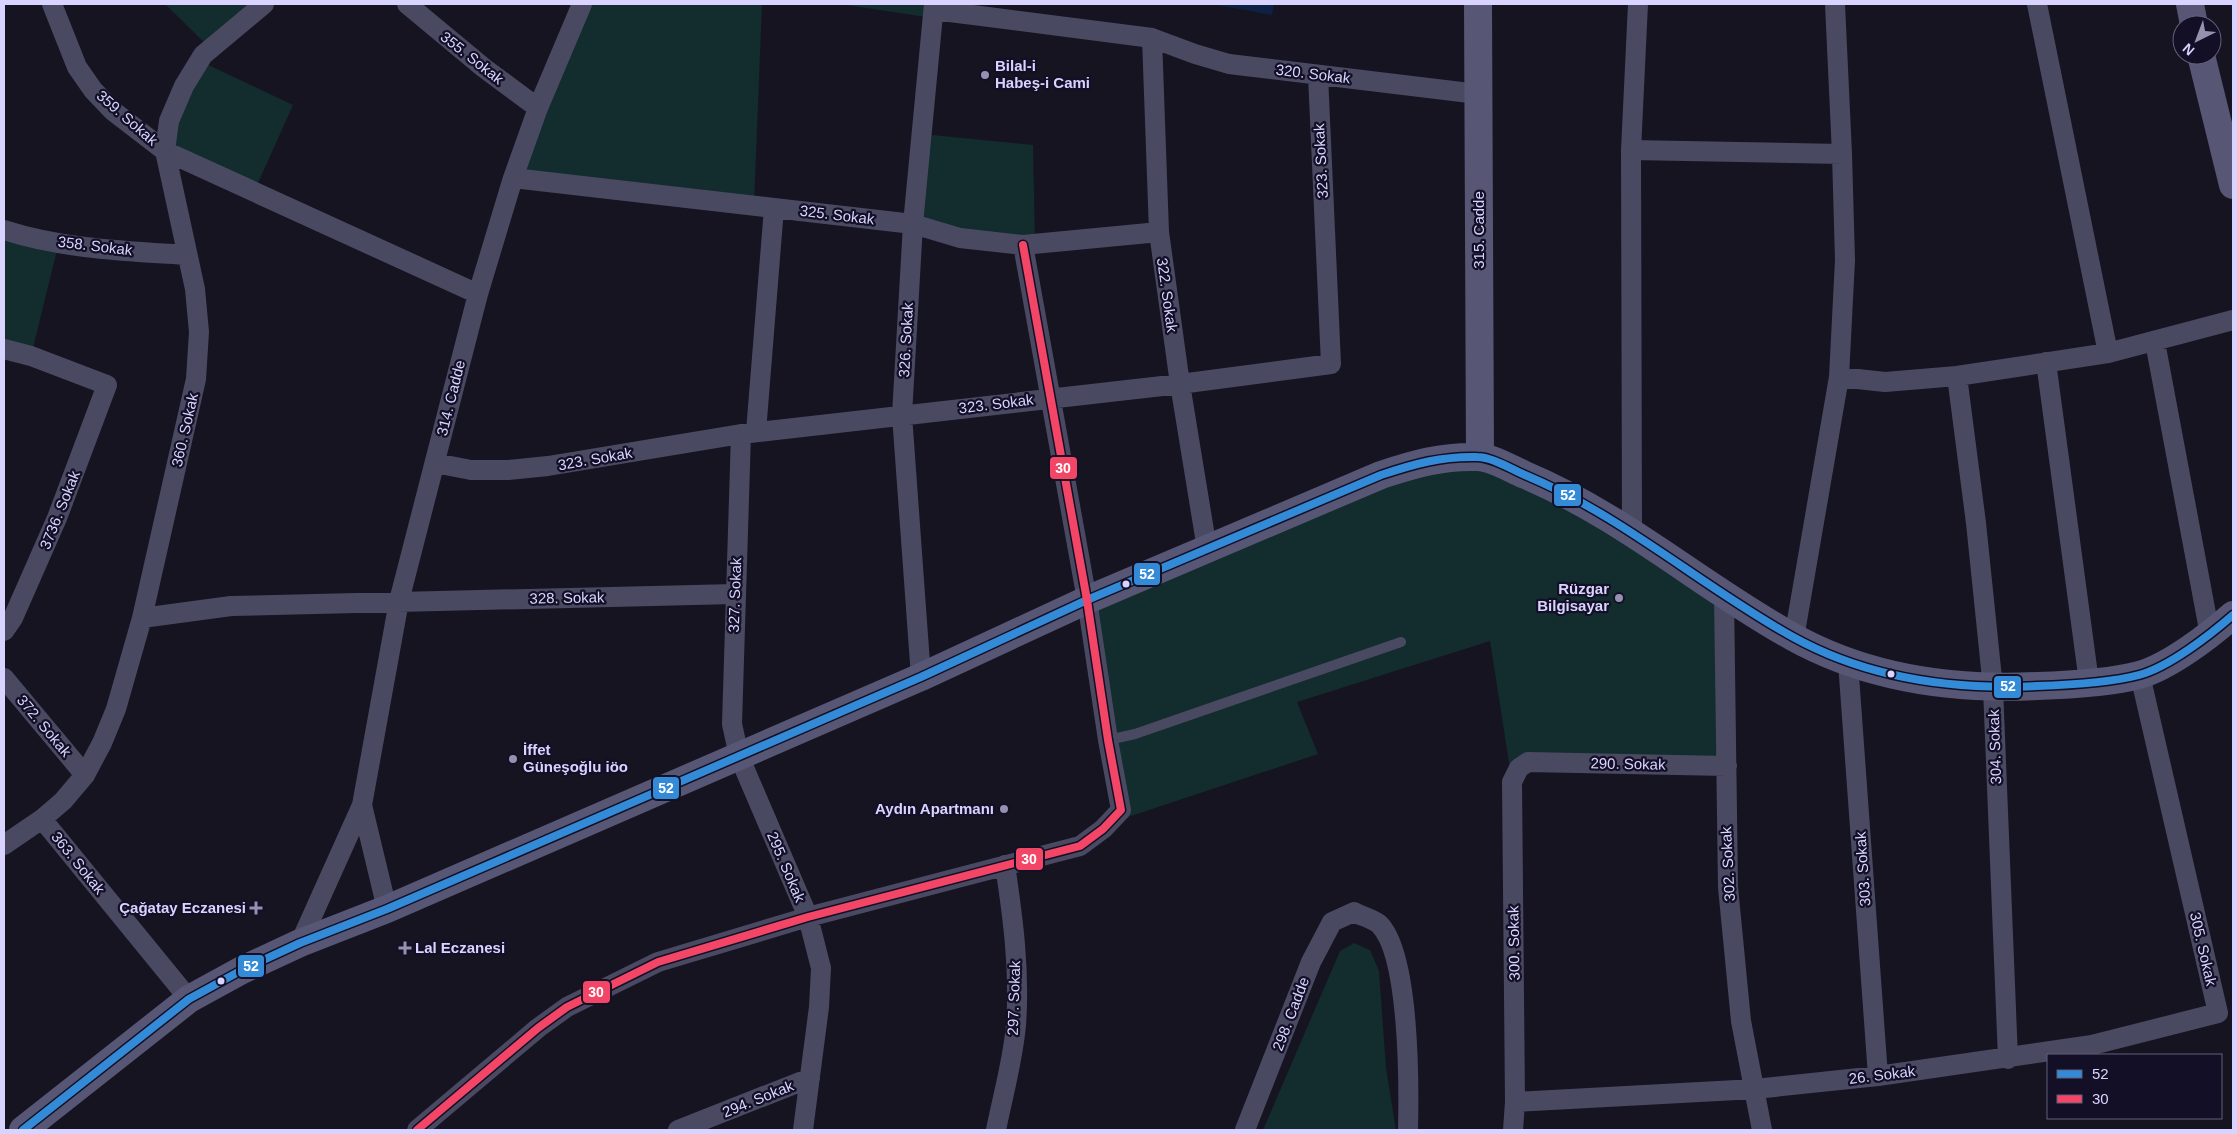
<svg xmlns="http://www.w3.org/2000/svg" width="2237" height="1134" font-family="Arial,sans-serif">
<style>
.green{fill:#132c2d}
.water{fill:#0d2144}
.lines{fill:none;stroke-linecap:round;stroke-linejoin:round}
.lane{stroke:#4a4962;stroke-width:10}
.street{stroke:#4a4962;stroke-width:20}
.secondary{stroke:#575674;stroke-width:28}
.bus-1-casing{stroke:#130f26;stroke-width:11}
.bus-2-casing{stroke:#130f26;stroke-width:11}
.bus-1{stroke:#338bd7;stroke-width:8}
.bus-2{stroke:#f34667;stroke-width:8}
.poi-dot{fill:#9591b1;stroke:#130f26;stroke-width:2}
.bus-dot{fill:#d9d4ff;stroke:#130f26;stroke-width:2}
.labels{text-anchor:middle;stroke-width:4.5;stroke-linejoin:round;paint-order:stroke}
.street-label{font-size:15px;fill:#d9d4ff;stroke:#130f26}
.poi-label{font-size:15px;font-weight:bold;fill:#d9d4ff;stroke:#130f26;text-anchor:start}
.line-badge{stroke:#130f26;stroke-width:2}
.badge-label{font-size:14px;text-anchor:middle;font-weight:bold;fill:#fff}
</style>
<rect width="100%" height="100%" fill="#161421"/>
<path class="green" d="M165 4H256L211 49Z
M582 4H762L754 205 513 178Z
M840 4H934L933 18Z
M200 61 293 105 254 192 165 151Z
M922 134 1033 145 1035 244 913 224Z
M4 230 59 242 31 356 4 349Z
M1480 457 1724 595 1727 766 1528 762 1512 782 1490 641 1297 702 1318 754 1128 817 1121 810 1087 600 1381 475Z
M1354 943 1370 950 1379 971 1386 1068 1396 1130H1263L1340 951Z"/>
<path class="water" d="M1212 4H1274L1272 15Z"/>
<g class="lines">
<path class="lane" d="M1108 740 1135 734 1401 642"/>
<path class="street" d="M52 4 77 67 93 90 113 111 165 151 478 294
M407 4 484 68 538 108
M2037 4 2108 353
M934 10 1152 38 1195 54 1229 64 1478 94
M1152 38 1159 232 1180 384 1207 549
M1631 150 1842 154
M513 178 913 224 960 238 1023 245 1159 232
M4 230C63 249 125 251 187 255
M2155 342 2210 635
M4 349 31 356 107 385 57 518 13 618 4 631
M2046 362 2089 682
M1957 376 1976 523 1993 688 2008 1059
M1839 377 1885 382 1957 376 2108 353 2233 320
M756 432 774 208
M741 434 732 724 739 756 808 917 821 968 819 1007 803 1130
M435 463 471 470H508L548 466 741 434 1180 384 1331 364 1318 75
M1632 531 1631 150 1638 4
M1724 595 1728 887 1741 1021 1762 1130
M142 618 231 606 735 594
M1794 638 1839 377 1845 260 1842 154 1835 4
M1848 662 1878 1076
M921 677 902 415 913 224 934 4
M4 678 85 775
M362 805 387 909
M42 819 189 999
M4 845 42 819 63 801 85 775 102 743 116 709 142 618 196 379 199 332 195 289 165 151 169 121 184 86 203 55 264 4
M300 943 362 805 399 601 478 294 513 178 538 108 582 4
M1515 1102 1755 1089 1878 1076 2092 1045 2218 1013 2140 675
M417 1130 538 1028 567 1007 658 962 808 917 1080 846 1103 829 1121 810 1108 740 1087 600 1023 245
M678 1130 810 1078
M996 1130C1003 1095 1013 1060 1016 1025 1020 971 1013 918 1005 865
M1245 1130 1311 962 1332 922 1354 912C1361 916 1373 919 1379 924 1410 954 1409 1087 1408 1130
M1513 1130 1515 1102 1512 782 1519 768 1528 762 1727 766"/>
<path class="secondary" d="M1478 4 1480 457
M2190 4 2194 25
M2201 55 2233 185
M23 1130 189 999 242 970 300 943 387 909 921 677 1087 600 1381 475C1414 464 1442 456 1477 457 1492 457 1511 469 1525 475 1623 516 1701 586 1793 637 1867 678 1954 690 2037 686 2068 685 2109 683 2139 675 2169 667 2210 635 2233 615"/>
<defs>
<path id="bus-1" d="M23 1130 189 999 242 970 300 943 387 909 921 677 1087 600 1381 475C1414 464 1442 456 1477 457 1492 457 1511 469 1525 475 1623 516 1701 586 1793 637 1867 678 1954 690 2037 686 2068 685 2109 683 2139 675 2169 667 2210 635 2233 615"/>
<path id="bus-2" d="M417 1130 538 1028 567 1007 658 962 808 917 1080 846 1103 829 1121 810 1108 740 1087 600 1023 245"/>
</defs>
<use href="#bus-1" class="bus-1-casing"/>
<use href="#bus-2" class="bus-2-casing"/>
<use href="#bus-1" class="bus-1"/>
<use href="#bus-2" class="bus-2"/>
</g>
<g class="poi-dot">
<circle cx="985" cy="75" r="5"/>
<circle cx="1619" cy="598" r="5"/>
<circle cx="513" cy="759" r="5"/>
<circle cx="1004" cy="809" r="5"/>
<path d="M253.5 900.5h5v5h5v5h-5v5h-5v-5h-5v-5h5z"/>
<path d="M402.5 940.5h5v5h5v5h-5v5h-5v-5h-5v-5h5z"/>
</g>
<g class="bus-dot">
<circle cx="1126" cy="584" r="4.5"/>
<circle cx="1891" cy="674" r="4.5"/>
<circle cx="221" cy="981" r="4.5"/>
</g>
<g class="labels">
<g class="street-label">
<text transform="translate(472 58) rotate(38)" y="5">355. Sokak</text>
<text transform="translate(1313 74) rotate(7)" y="5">320. Sokak</text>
<text transform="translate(127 118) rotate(41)" y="5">359. Sokak</text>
<text transform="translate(1321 161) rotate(-93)" y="5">323. Sokak</text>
<text transform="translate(837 215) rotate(7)" y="5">325. Sokak</text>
<text transform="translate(1479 230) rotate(-90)" y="5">315. Cadde</text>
<text transform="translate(95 246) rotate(7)" y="5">358. Sokak</text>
<text transform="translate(1167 295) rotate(82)" y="5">322. Sokak</text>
<text transform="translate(906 340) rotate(-87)" y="5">326. Sokak</text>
<text transform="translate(451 398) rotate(-76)" y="5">314. Cadde</text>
<text transform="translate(996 404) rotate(-7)" y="5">323. Sokak</text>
<text transform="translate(185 430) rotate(-77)" y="5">360. Sokak</text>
<text transform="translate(595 459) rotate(-10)" y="5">323. Sokak</text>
<text transform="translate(60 510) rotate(-68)" y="5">3736. Sokak</text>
<text transform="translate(735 595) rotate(-88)" y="5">327. Sokak</text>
<text transform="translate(567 598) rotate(-1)" y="5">328. Sokak</text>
<text transform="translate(44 726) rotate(50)" y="5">372. Sokak</text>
<text transform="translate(1995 747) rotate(-92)" y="5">304. Sokak</text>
<text transform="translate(1628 764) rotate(1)" y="5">290. Sokak</text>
<text transform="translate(78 863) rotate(51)" y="5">363. Sokak</text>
<text transform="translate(1728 864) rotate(-93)" y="5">302. Sokak</text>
<text transform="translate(786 867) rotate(67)" y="5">295. Sokak</text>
<text transform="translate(1863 869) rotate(-94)" y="5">303. Sokak</text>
<text transform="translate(1514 943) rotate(-91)" y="5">300. Sokak</text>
<text transform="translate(2203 949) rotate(77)" y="5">305. Sokak</text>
<text transform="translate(1014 998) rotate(-88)" y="5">297. Sokak</text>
<text transform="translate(1291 1014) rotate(-69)" y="5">298. Cadde</text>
<text transform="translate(1882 1075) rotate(-7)" y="5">26. Sokak</text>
<text transform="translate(758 1099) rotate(-22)" y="5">294. Sokak</text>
</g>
<g class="poi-label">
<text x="995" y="71">Bilal-i<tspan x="995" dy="17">Habeş-i Cami</tspan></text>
<text x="1609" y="594" text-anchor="end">Rüzgar<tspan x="1609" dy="17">Bilgisayar</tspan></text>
<text x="523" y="755">İffet<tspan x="523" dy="17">Güneşoğlu iöo</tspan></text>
<text x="994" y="814" text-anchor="end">Aydın Apartmanı</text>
<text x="246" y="913" text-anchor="end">Çağatay Eczanesi</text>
<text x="415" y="953">Lal Eczanesi</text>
</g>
</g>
<g class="line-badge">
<rect x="1049" y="456" width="29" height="24" rx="5" fill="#f34667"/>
<rect x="1553" y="483" width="29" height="24" rx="5" fill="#338bd7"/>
<rect x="1133" y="562" width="28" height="24" rx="5" fill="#338bd7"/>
<rect x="1993" y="675" width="29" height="24" rx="5" fill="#338bd7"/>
<rect x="652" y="776" width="28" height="24" rx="5" fill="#338bd7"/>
<rect x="1015" y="847" width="29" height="24" rx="5" fill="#f34667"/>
<rect x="237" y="954" width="28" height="24" rx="5" fill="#338bd7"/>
<rect x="582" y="980" width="29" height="24" rx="5" fill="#f34667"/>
</g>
<g class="badge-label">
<text x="1063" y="473">30</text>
<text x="1568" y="500">52</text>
<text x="1147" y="579">52</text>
<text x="2008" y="691">52</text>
<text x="666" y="793">52</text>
<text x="1029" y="864">30</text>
<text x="251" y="971">52</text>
<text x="596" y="997">30</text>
</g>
<rect width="2237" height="1134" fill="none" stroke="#d9d4ff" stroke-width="10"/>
<rect x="2047" y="1054" width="175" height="65" fill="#130f26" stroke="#625e7d"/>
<rect x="2057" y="1070" width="25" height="8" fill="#338bd7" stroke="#625e7d"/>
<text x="2092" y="1079" font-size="15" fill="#d9d4ff">52</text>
<rect x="2057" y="1095" width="25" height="8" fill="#f34667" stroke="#625e7d"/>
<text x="2092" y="1104" font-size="15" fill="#d9d4ff">30</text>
<g transform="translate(2197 40) rotate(222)"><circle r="24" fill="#130f26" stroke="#625e7d"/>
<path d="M0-4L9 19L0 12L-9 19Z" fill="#9591b1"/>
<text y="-8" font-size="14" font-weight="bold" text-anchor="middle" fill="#d9d4ff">N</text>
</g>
</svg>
